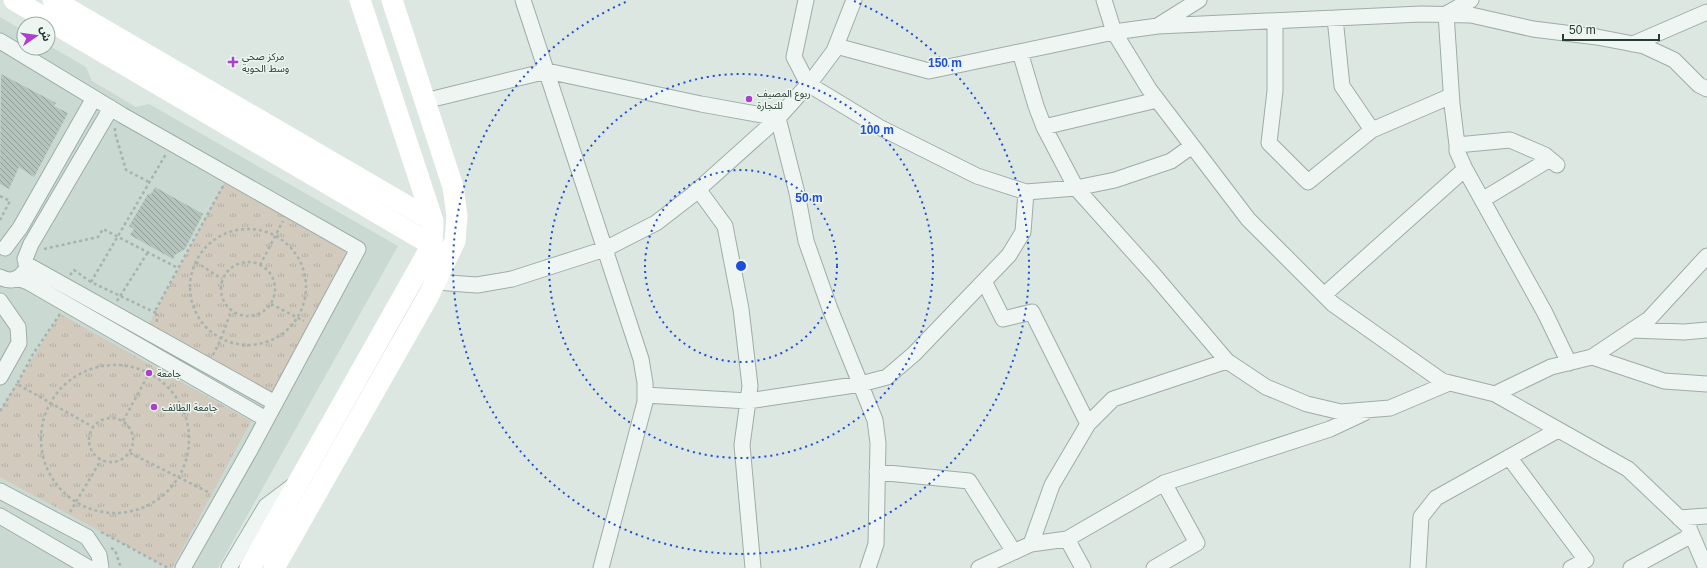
<svg xmlns="http://www.w3.org/2000/svg" width="1707" height="568" font-family="Arial,'Noto Sans Arabic',sans-serif">
<style>
.built{fill:#cad9d2}
.grass{fill:url(#grass-tufts)}
.building{fill:url(#building-back-hatch)}
.lines{fill:none;stroke-linecap:round;stroke-linejoin:round}
.street-casing{stroke:#9eada6;stroke-width:17}
.path{stroke:#a7b3ae;stroke-width:2.5;stroke-dasharray:3 3;stroke-linecap:butt}
.street{stroke:#eff5f3;stroke-width:15}
.secondary{stroke:#fff;stroke-width:21}
.ring{fill:none;stroke:#1d4ed8;stroke-width:2;stroke-dasharray:2 4}
.poi-dot{fill:#ae3ecf;stroke:#ecf5f0;stroke-width:1.5}
.labels{text-anchor:middle;stroke-width:3;stroke-linejoin:round;paint-order:stroke}
.poi-label{font-size:10px;fill:#263d33;stroke:#ecf5f0;text-anchor:start}
.centre{fill:#1d4ed8;stroke:#ecf5f0;stroke-width:2}
.ring-label{font-size:12px;text-anchor:middle;font-weight:bold;fill:#1d4ed8;stroke:#ecf5f0;stroke-width:3;stroke-linejoin:round;paint-order:stroke}
</style>
<defs>
<pattern id="grass-tufts" width="24" height="20" patternUnits="userSpaceOnUse"><rect width="24" height="20" fill="#d1cabd"/><path d="M3 7l-1-3M5 7V3M7 7l1-3M15 17l-1-3M17 17v-4M19 17l1-3" fill="none" stroke="#b3aea3"/></pattern>
<pattern id="building-back-hatch" width="6" height="6" patternUnits="userSpaceOnUse"><rect width="6" height="6" fill="#b4c4bc"/><path d="M-1 5l2 2M0 0l6 6M5-1l2 2" fill="none" stroke="#92a099"/></pattern>
</defs>
<rect width="100%" height="100%" fill="#dce7e2"/>
<path class="built" d="M0 17 24 31V48H48V45L86 67 92 81 136 107 149 104 398 246 218 568H0Z"/>
<path class="grass" d="M229 175 358 249 275 403 145 331Z
M60 314 251 421 172 568H168L0 477V411Z"/>
<path class="building" d="M1 74 56 103 54 106 68 113 34 177 19 167 9 189 0 184Z
M155 187 203 214 185 249 175 255 173 259 130 235 134 229 129 226 148 194H151Z"/>
<g class="lines">
<defs>
<path id="street" d="M523 0 641 359 645 383V402L601 568
M806 0 794 57 808 84 879 127 977 176 1026 192 1076 188 1115 180 1171 161 1192 146
M1104 0 1114 32 1149 89 1248 219 1333 304 1442 381 1495 394 1628 469 1688 526 1706 568
M1335 18 1342 86 1372 130 1451 96
M1275 21V91L1269 143 1308 182 1372 130
M1159 25 1199 0
M0 41 122 115 358 249 250 450 183 568
M1633 44 1707 12
M836 46 929 71 1114 32 1158 26 1421 14 1471 15 1533 29 1597 37 1644 46 1674 60 1699 85 1707 89
M1020 52 1036 106 1044 127 1076 188 1154 275 1227 361 1266 387 1307 404 1341 412 1390 408 1449 383
M425 101 547 71 701 104 778 118 797 193 806 241 830 309 875 420 878 443 876 544 868 568
M1044 127 1157 100
M1457 145 1510 140 1545 155 1557 165
M1465 169 1545 313 1569 363
M698 189 725 226 741 309 750 386 742 445 753 568
M1482 200 1550 159
M5 248 20 228 94 98
M25 259 31 244 111 108
M26 264 275 403
M0 277C9 282 18 281 24 272
M18 278 28 282 266 419
M984 281 1003 319 1032 312 1088 424
M435 282 477 285 512 279 605 249 656 223 691 196 778 118 813 79 834 51 854 0
M1324 295 1465 169 1457 151V145L1452 104 1446 14 1471 0
M0 301 18 327 19 343 0 377
M1632 330 1684 332 1707 330
M1592 357 1664 381 1707 384
M1495 394 1551 367 1592 357 1649 319 1707 256
M645 395 748 401 861 384 887 377 914 354 1009 255 1023 232 1026 192
M1509 457 1586 560 1571 568
M877 472 969 481 1014 552
M0 491 87 537 99 555 101 568
M0 516 89 568
M1679 518 1707 516
M1031 544 1067 539
M229 568 266 506 294 485
M979 568 1031 544 1052 485 1088 424 1113 399 1227 361
M1083 568 1067 539 1164 483 1330 429 1364 413
M1154 568 1197 543 1164 483
M1418 568 1421 517 1436 498 1558 430
M1631 568 1692 535"/>
</defs>
<use href="#street" class="street-casing"/>
<path class="path" d="M115 128V133L126 170 149 182
M0 196 10 201 0 220
M190 287a58 58 0 1 1 116 0a58 58 0 1 1-116 0Z
M44 249 98 237 103 229 178 268
M221 289a27 27 0 1 1 54 0a27 27 0 1 1-54 0Z
M196 262 222 279
M260 265 283 221
M70 275 74 270 91 282
M117 301 148 252
M271 304 304 321
M156 313 91 282 166 154
M60 314 33 354 17 384 93 427
M157 322 156 309 223 186
M213 355 221 339 231 311
M41 439a74 74 0 1 1 148 0a74 74 0 1 1-148 0Z
M0 411 17 384
M89 440a22 22 0 1 1 44 0a22 22 0 1 1-44 0Z
M123 421 152 368
M130 453 210 493
M70 512 101 460
M101 532 168 568
M111 548 115 550 121 568"/>
<use href="#street" class="street"/>
<path class="secondary" d="M14 0 432 245
M53 0 433 221
M250 568 432 245 433 221 360 0
M274 568 429 295 455 241 457 216 453 187 392 0"/>
</g>
<g class="ring">
<circle cx="741" cy="266" r="96"/>
<circle cx="741" cy="266" r="192"/>
<path d="M854 1A288 288 0 1 1 628 1"/>
</g>
<g class="poi-dot">
<path d="M231 56h4v4h4v4h-4v4h-4v-4h-4v-4h4z"/>
<circle cx="749" cy="99" r="4"/>
<circle cx="149" cy="373" r="4"/>
<circle cx="154" cy="407" r="4"/>
</g>
<g class="labels">
<g class="poi-label">
<text x="242" y="60">مركز صحي<tspan x="242" dy="12">وسط الحوية</tspan></text>
<text x="757" y="97">ربوع المصيف<tspan x="757" dy="12">للتجارة</tspan></text>
<text x="157" y="377">جامعة</text>
<text x="162" y="411">جامعة الطائف</text>
</g>
</g>
<circle cx="741" cy="266" r="6" class="centre"/>
<g class="ring-label">
<text x="945" y="67">150 m</text>
<text x="877" y="134">100 m</text>
<text x="809" y="202">50 m</text>
</g>
<g transform="translate(36 36) rotate(77)"><circle r="19" fill="#ecf5f0" stroke="#9daba4"/>
<path d="M0-3L7 15L0 10L-7 15Z" fill="#ae3ecf"/>
<text y="-6" font-size="11" font-weight="bold" text-anchor="middle" fill="#263d33">ش</text>
</g>
<path d="M1563 34v6h96v-6" fill="none" stroke="#263d33" stroke-width="2"/>
<text x="1569" y="34" font-size="12" fill="#263d33" stroke="#ecf5f0" stroke-width="3" paint-order="stroke">50 m</text>
</svg>
